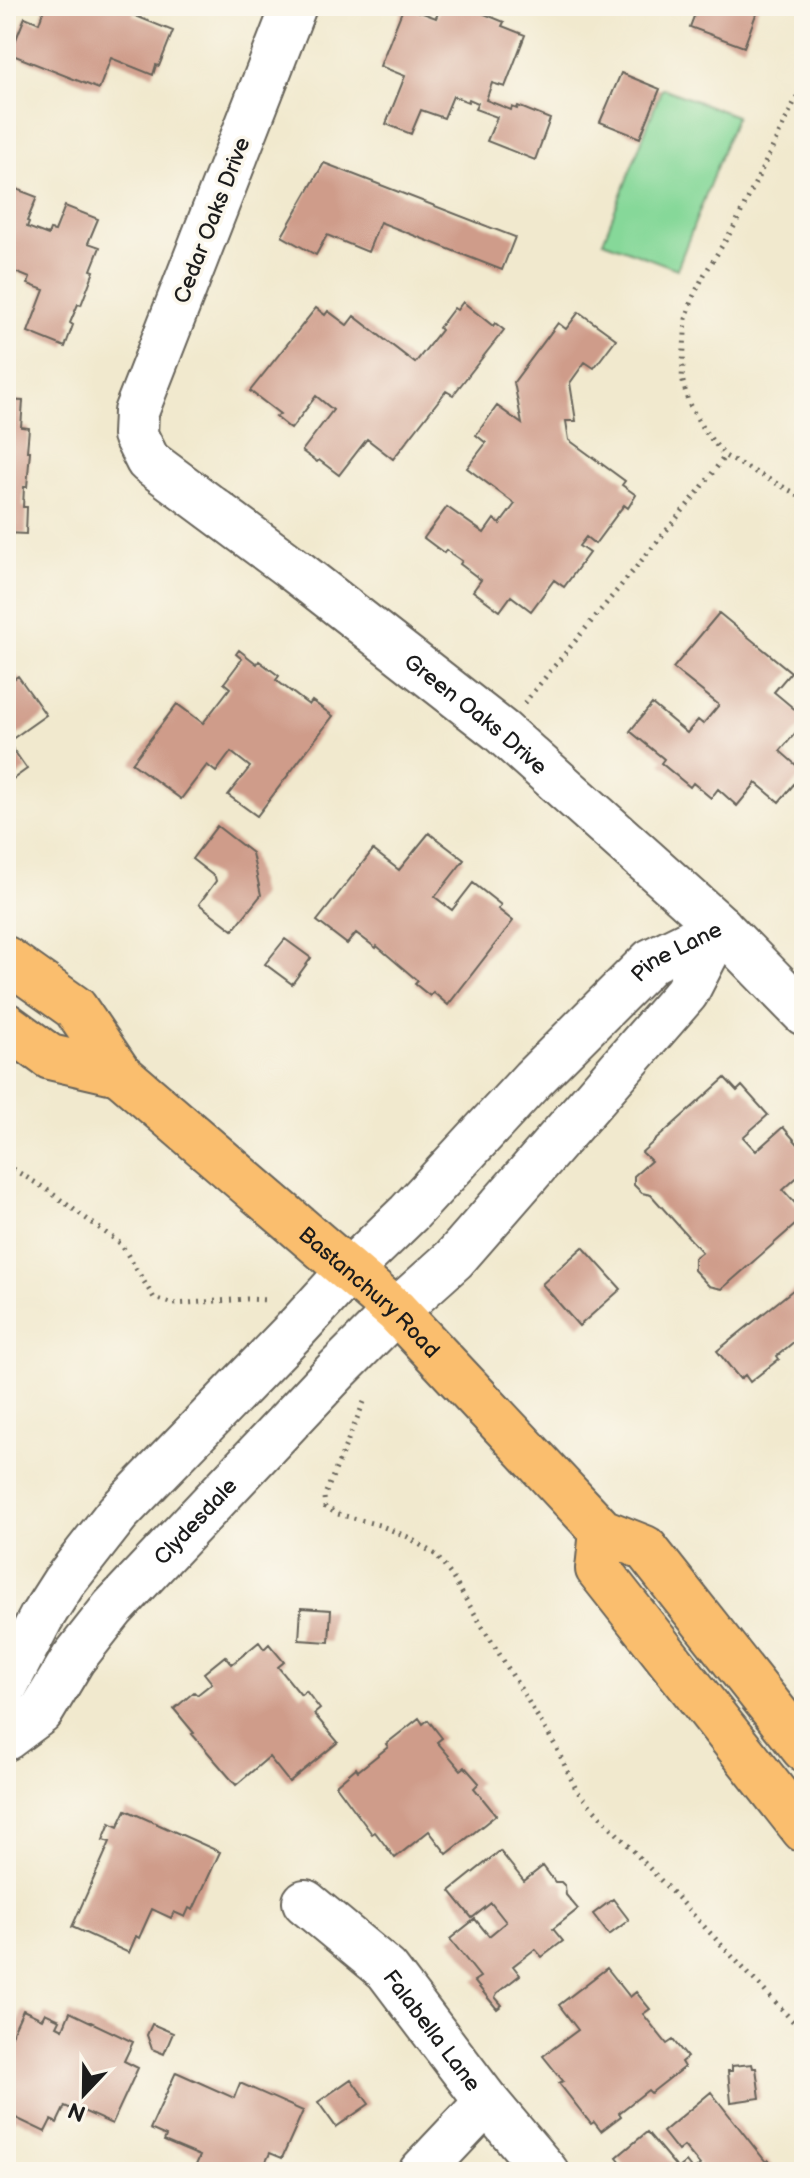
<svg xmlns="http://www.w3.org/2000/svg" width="810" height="2178" font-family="'Balsamiq Sans',sans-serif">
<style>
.green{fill:#86d899;stroke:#517a5a;stroke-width:2}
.building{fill:#cf9c8a}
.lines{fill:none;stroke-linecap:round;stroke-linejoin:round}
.minor-casing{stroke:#67645a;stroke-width:48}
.major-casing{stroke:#67645a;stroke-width:48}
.path{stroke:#67645a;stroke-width:5;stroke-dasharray:2 6;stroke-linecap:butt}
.minor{stroke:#fff;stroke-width:44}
.major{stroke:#fabe6e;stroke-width:44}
.labels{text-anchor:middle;stroke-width:7;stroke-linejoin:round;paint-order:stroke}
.street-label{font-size:22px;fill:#1c1c1c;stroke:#fbf7ec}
</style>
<rect width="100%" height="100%" fill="#fbf7ec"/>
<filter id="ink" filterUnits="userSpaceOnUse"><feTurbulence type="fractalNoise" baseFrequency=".0125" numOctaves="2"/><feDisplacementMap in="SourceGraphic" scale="16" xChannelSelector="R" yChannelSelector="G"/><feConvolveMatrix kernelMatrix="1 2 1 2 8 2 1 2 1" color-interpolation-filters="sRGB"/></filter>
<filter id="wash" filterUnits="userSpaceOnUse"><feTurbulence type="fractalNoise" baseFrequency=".006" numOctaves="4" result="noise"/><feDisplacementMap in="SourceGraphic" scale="32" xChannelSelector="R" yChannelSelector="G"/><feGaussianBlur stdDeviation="1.8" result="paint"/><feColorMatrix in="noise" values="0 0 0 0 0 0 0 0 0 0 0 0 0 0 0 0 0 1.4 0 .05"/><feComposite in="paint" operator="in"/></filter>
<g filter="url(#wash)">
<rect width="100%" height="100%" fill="#f1e9ce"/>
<path class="green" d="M662 88 736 116 677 269 603 241Z"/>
<g id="blocks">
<path class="building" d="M45 6H136L133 15 173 31 159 66 156 65 153 75 111 58 99 89 10 54 25 17 39 23Z
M404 6 436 18 441 6H465L504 22 502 26 525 35 505 87 492 83 486 100 511 110 512 107 517 109 518 106 550 119 535 160 487 141 497 117 475 109 478 103 469 99 468 102 453 96 444 118 421 110 411 134 386 124 405 76 380 66Z
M698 6H759L744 47 690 27Z
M621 73 660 89 640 138 600 122Z
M324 163 515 237 502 270 380 222 368 252 327 235 316 255 282 236Z
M6 185 37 197 27 221 29 222 27 227 48 235 50 230 55 231 65 206 98 219 88 243 100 247 91 270 94 271 81 305 78 304 70 323 73 325 65 347 28 332 44 290 28 284 30 278 8 269 6 274Z
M463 302 493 326 495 323 504 330 453 395 446 391 393 459 367 439 339 475 319 460 317 462 302 451 333 410 316 396 291 429 276 417 280 414 250 391 316 308 325 315 328 311 347 325 354 316 415 363 441 330 439 328 454 308 457 310Z
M579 312 616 339 594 368 585 362 570 383 576 421H566L569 440 625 481 622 485 636 495 628 508 624 505 595 544 586 537 579 546 589 553 564 587 554 580 531 611 511 596 500 611 473 591 481 580 460 564 462 561 446 550 444 553 424 538 447 507 484 533 494 519 500 524 515 504 467 468 486 443 476 435 497 406 522 424 514 382 558 323 566 329Z
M6 400 23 401 21 427 29 428 27 451H30L27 487H24L23 507H27L26 534 6 533Z
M719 613 791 672 774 692 804 717V723L780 751 804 772 779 802 756 783 737 806 718 789 711 798 693 783 690 787 661 763 664 759 630 731 652 704 687 733 698 720 703 724 719 705 673 668Z
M239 650 257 664 259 661 279 676 276 680 309 705 312 701 333 716 257 816 228 795 250 767 231 752 216 772 207 765 181 799 132 763 177 704 203 723 230 688 224 683 242 659 236 654Z
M6 672 12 680 18 676 46 715 8 742 27 769 6 784Z
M217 826 252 853 261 895 233 930 199 904 216 881 215 877 192 859Z
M429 833 464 860 435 897 452 910 473 883 501 905 498 909 513 921 448 1005 433 992 430 996 415 984 418 981 377 946 376 948 356 933 347 944 317 921 373 850 399 870Z
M285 939 311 958 292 984 265 964Z
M725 1078 737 1091 742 1086 768 1115 743 1137 756 1151 783 1127 804 1151V1171L783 1190 804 1213V1217L722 1289 709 1286 694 1270V1258L702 1252 651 1195 642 1193 634 1185V1176L651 1161 642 1152Z
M583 1247 621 1289 579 1326 542 1284Z
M804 1281V1338L802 1335 777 1356 779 1359 750 1382 745 1375 740 1379 717 1351Z
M301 1608 331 1610 329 1642 299 1640Z
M259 1642 264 1649 269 1644 284 1662 278 1667 301 1695 306 1691 320 1709 314 1714 338 1742 289 1782 269 1757 236 1785 192 1734 194 1733 174 1709 194 1692 197 1695 212 1683 204 1673 225 1656 232 1664Z
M419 1718 423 1724 428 1720 442 1738 437 1742 461 1770 465 1767 479 1783 474 1788 496 1815 447 1854 429 1831 395 1858 375 1832 372 1834 336 1785 356 1768 358 1771 388 1747 386 1744Z
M126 1810 220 1852 193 1910 189 1908 185 1917 174 1912 171 1918 152 1909 139 1938 136 1936 129 1953 72 1927 110 1842 103 1840 110 1823 118 1827Z
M500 1851 524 1881 543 1866 555 1882H561L565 1886 566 1895 578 1909 553 1929 563 1941 542 1957 535 1949 513 1966 520 1975 497 1993 495 1997 502 2005 497 2009 474 1981 480 1977 450 1939 475 1919 489 1936 506 1922 491 1903 472 1918 450 1891Z
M613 1899 629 1920 609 1935 593 1914Z
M607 1968 630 1997 636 1992 650 2009 643 2014 667 2044 673 2040 687 2057 681 2062 684 2067 651 2093 648 2090 619 2113 621 2116 601 2131 594 2122 591 2124 559 2083 563 2081 543 2056 578 2030 559 2005Z
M23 2010 42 2019 45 2013 60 2020 57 2026 63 2029 70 2012 133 2042 124 2061 138 2068 112 2124 81 2110 80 2113 65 2106 57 2123 51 2120 45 2132 16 2118 14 2120 6 2116V2047Z
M152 2024 173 2033 164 2054 152 2049 147 2035Z
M752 2064 753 2068H756L760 2098 731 2102 728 2071H732V2066Z
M176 2072 234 2098 240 2083 303 2111 282 2158 270 2153 261 2172H193L200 2156 164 2141 166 2136 150 2129Z
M351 2079 369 2104 336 2127 318 2102Z
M711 2092 766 2162 768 2160 778 2172H629L617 2157 647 2132 678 2169 686 2162 693 2171 700 2165 684 2146 678 2151 663 2132Z"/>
</g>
</g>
<g filter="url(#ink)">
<use href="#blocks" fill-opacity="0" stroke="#67645a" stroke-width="2"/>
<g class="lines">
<defs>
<g id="minor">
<path id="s1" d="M294 6 136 412 135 435 148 461 296 571 501 731 720 927 804 1013"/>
<path id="s2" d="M6 1685 41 1618 64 1582 118 1513 296 1329 350 1270 409 1213 533 1079 651 961 720 927"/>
<path id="s3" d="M6 1738 41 1712 73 1659 113 1608 337 1370 396 1311 454 1259 686 993 720 927"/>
<path id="s4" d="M305 1902 387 1970 487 2102 546 2172"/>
<path d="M421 2172 487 2102"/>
</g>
<g id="major">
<path id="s5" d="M6 959 75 1008 119 1073 396 1311 602 1531 645 1548 804 1749"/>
<path d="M6 1025 50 1057 119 1073"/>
<path d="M602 1531 598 1569 804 1830"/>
</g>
</defs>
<use href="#minor" class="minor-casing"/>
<use href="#major" class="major-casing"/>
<path class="path" d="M804 82 735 225 704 275 693 297 686 319 682 378 688 402 703 429 725 456 804 498
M524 703 699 491 725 456
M6 1165 46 1189 121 1244 154 1298 173 1304 247 1299 269 1300
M364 1402 324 1497 325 1507 338 1514 379 1525 408 1537 436 1555 451 1575 555 1745 577 1791 804 2033"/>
<use href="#minor" class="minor"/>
<use href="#major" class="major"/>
</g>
</g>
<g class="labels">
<g class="street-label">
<text transform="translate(211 220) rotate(-69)" y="8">Cedar Oaks Drive</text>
<text dy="8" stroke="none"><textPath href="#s1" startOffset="902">Green Oaks Drive</textPath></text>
<text dy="8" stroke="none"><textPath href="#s2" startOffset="1000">Pine Lane</textPath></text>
<text dy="8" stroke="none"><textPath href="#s5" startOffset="496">Bastanchury Road</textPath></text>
<text dy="8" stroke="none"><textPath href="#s3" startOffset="290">Clydesdale</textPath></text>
<text dy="8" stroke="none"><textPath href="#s4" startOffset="182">Falabella Lane</textPath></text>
</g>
</g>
<rect width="810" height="2178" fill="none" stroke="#fbf7ec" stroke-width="32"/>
<g transform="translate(84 2094) rotate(202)" stroke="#fbf7ec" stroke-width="6" paint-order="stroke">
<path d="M0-6L14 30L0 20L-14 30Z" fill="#1c1c1c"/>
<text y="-12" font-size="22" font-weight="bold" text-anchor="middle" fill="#1c1c1c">N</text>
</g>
</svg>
